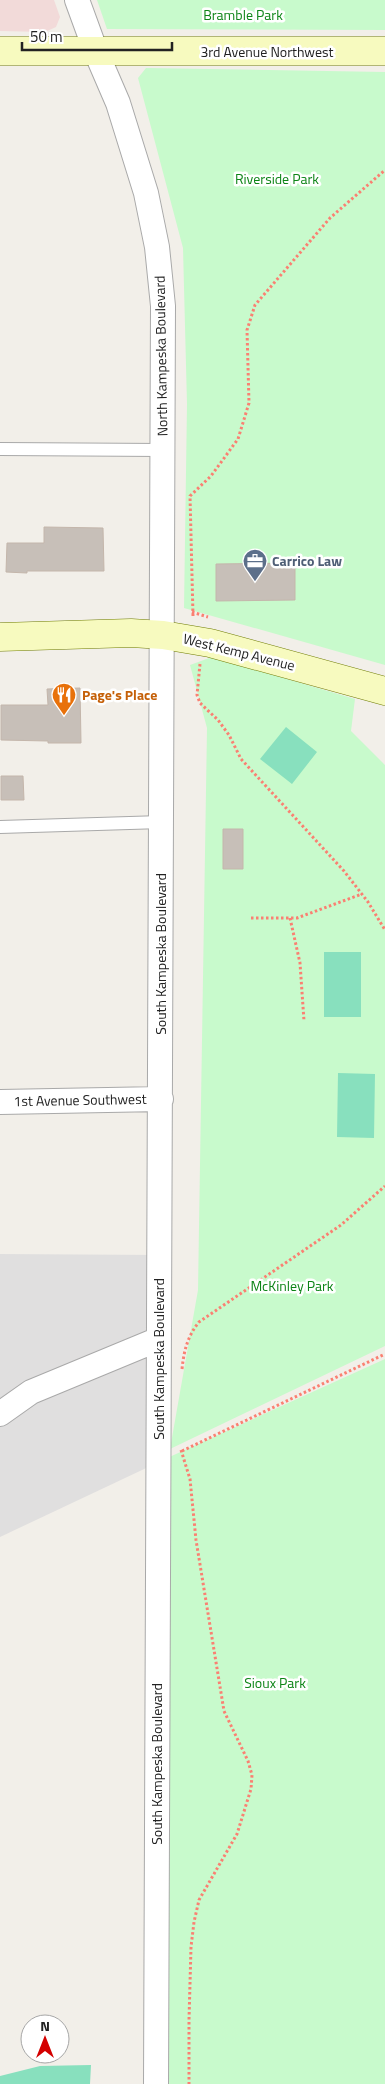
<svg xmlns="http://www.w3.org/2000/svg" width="385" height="2084" font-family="'Titillium Web',sans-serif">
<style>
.residential{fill:#e0dfdf}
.commercial{fill:#f2dad9}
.park{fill:#c8facc}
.pitch{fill:#88e0be}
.building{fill:#c7bfb8;stroke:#c4b6ab}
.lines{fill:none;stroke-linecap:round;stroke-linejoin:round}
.lane-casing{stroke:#a9a9a9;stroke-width:14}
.street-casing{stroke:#a9a9a9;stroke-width:26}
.secondary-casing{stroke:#707d05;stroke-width:29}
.path{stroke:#fa8072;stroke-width:3;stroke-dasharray:2.5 2.5;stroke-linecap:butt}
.lane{stroke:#fff;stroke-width:12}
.street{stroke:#fff;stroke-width:24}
.secondary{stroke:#f7fabf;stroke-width:28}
.labels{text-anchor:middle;stroke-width:5;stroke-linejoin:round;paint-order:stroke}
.park-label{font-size:14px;fill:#0c8416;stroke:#fff}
.street-label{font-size:14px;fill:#222;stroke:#fff}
.service-label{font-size:14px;font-weight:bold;fill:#4e5e75;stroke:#fff;text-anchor:start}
.food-label{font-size:14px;font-weight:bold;fill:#c56008;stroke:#fff;text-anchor:start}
</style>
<rect width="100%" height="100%" fill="#f2efe9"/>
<path class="residential" d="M0 1254 160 1255 159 1462 0 1537Z"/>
<path class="commercial" d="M0 0H54L60 17 56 27 45 32 0 31Z"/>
<path class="park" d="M97 0H385V30L107 29Z
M146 68 385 72V665L184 608 187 404 183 248 138 78Z
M212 657 355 699 351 731 385 765V1346L170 1449 198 1290 207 728 190 665Z
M385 1359V2084H167L165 1459Z"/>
<path class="pitch" d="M286 727 317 752 292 784 260 759Z
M324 952H361V1017H324Z
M338 1073 375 1074 374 1138 337 1137Z
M91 2065 90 2084H0V2076L40 2066Z"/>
<path class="building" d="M44 527 103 528 104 571H27V573L6 572 7 543H44Z
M295 563V600L216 601V564Z
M80 688 81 743H48V741L1 740V705H48L47 689Z
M1 776H23L24 800H1Z
M223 829H243V869H223Z"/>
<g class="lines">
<defs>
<path id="lane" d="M0 449 163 450
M0 827 162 822"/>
<path id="street" d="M77 0 96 52 118 103 146 193 157 247 163 306 156 2084
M0 1102 161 1099
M0 1414 31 1392 159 1339"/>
<path id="secondary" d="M0 51H385
M0 637 131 633 163 635 210 643 385 691"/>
</defs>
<use href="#lane" class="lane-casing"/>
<use href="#street" class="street-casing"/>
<use href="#secondary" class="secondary-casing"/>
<path class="path" d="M192 612 208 617
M193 616 190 496 211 476 238 439 249 403 247 330 255 305 330 218 385 170
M200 664 197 695 200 703 218 720 229 735 241 759 344 871 368 902 385 930
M251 918H297L362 894
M290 918 300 963 304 1021
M182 1369C184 1351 187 1337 199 1322L341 1225 385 1186
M181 1450 190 1479 196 1540 224 1711 248 1761 252 1775 251 1789 237 1834 199 1900 194 1922 191 1947 189 2020V2084
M182 1451 385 1354"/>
<use href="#lane" class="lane"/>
<use href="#street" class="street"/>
<use href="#secondary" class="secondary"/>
</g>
<defs>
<symbol id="office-pin" viewBox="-11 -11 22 30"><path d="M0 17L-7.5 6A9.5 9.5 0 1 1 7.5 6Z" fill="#5c6f8a" stroke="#fff"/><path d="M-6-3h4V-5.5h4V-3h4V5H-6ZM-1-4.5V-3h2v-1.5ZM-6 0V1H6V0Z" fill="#fff"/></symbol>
<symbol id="restaurant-pin" viewBox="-11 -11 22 30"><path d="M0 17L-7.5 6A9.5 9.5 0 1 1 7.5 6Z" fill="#e8710a" stroke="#fff"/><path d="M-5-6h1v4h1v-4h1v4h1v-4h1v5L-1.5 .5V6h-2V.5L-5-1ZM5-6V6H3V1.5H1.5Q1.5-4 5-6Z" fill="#fff"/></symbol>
</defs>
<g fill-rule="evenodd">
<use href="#office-pin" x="241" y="547" width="28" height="38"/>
<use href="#restaurant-pin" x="50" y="681" width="28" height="38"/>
</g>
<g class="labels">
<g class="park-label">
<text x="243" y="20">Bramble Park</text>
<text x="277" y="184">Riverside Park</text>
<text x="292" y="1291">McKinley Park</text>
<text x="275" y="1688">Sioux Park</text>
</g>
<g class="street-label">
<text x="267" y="57">3rd Avenue Northwest</text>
<text transform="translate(161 356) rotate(-91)" y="5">North Kampeska Boulevard</text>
<text transform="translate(239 652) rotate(14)" y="5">West Kemp Avenue</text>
<text transform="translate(161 954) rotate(-90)" y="5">South Kampeska Boulevard</text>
<text transform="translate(80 1100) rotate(-1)" y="5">1st Avenue Southwest</text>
<text transform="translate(159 1359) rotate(-90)" y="5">South Kampeska Boulevard</text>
<text transform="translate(157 1764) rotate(-90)" y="5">South Kampeska Boulevard</text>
</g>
<g class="service-label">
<text x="272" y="566">Carrico Law</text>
</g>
<g class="food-label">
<text x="82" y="700">Page's Place</text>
</g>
</g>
<g transform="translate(45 2039)"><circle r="24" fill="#ffffff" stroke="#a7a7a7"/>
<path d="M0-4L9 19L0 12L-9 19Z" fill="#d40000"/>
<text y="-8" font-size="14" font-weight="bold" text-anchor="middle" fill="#222222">N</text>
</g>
<path d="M22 42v8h150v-8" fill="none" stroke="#222222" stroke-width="2.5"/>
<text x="30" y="42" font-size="15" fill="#222222" stroke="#ffffff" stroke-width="4" paint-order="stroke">50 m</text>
</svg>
